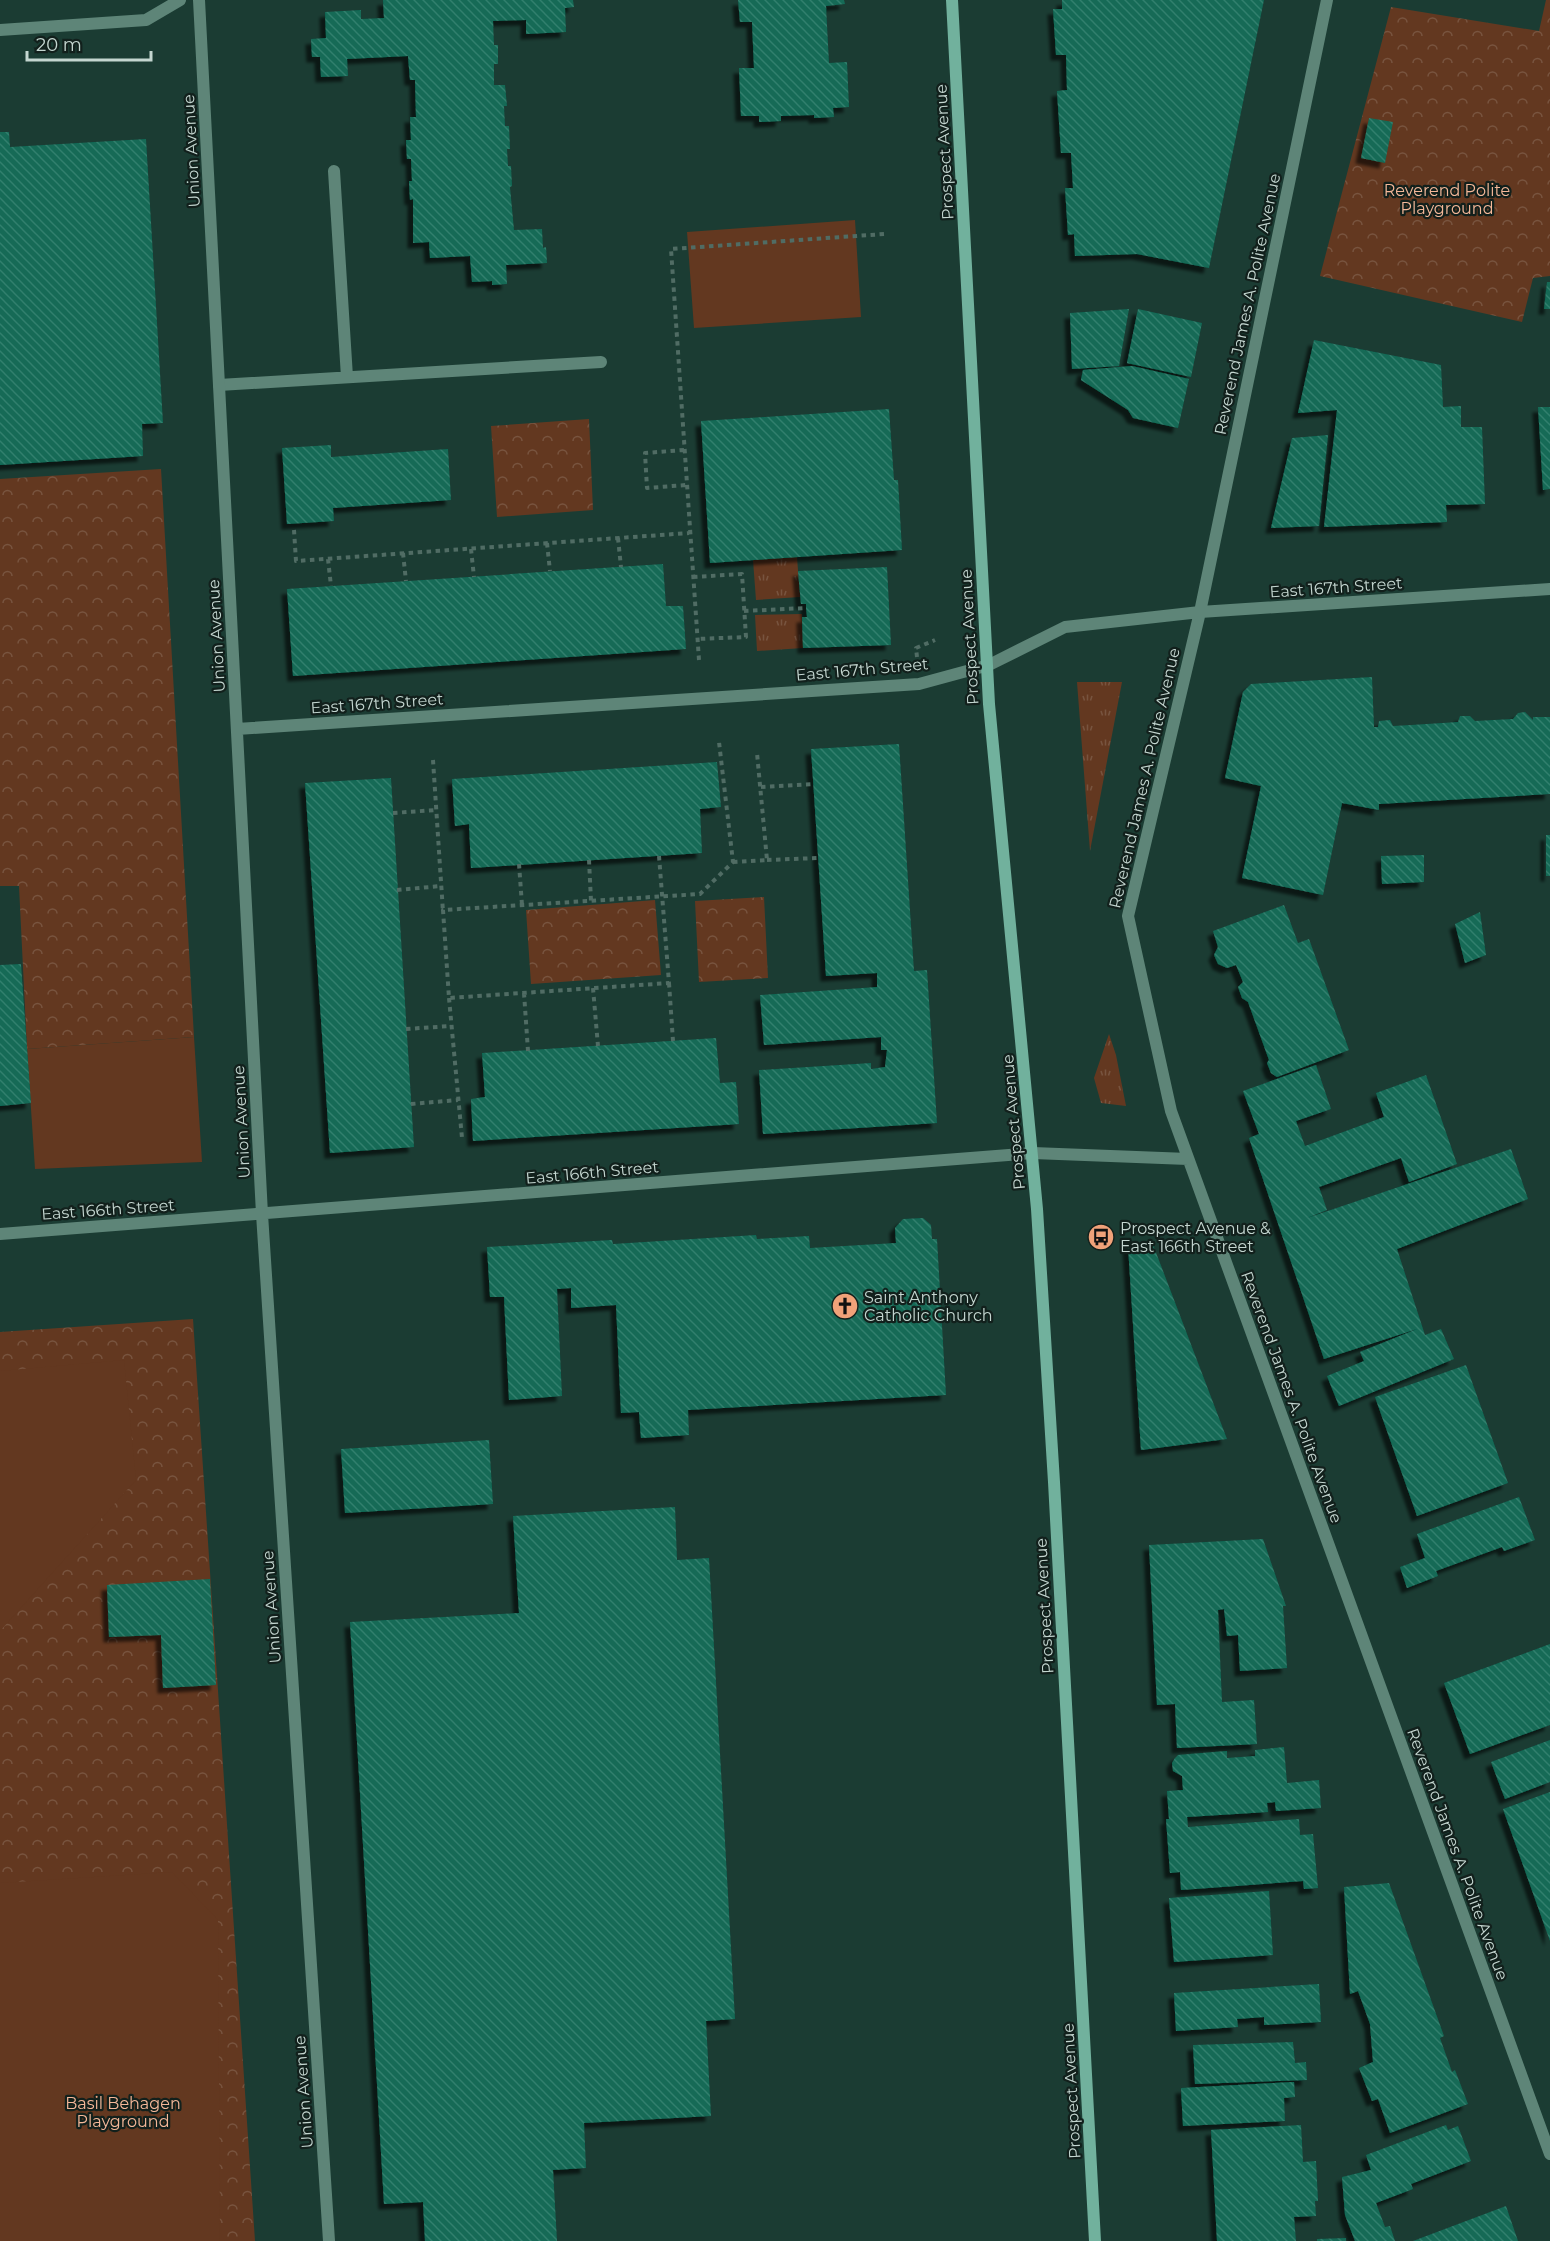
<svg xmlns="http://www.w3.org/2000/svg" width="1550" height="2241" font-family="Montserrat,sans-serif">
<style>
.grass{fill:url(#grass-tufts)}
.forest{fill:url(#forest-crowns)}
.garden{fill:#633820}
.building{fill:url(#building-back-hatch);filter:url(#shadow)}
.lines{fill:none;stroke-linecap:round;stroke-linejoin:round}
.path{stroke:#506c64;stroke-width:4;stroke-dasharray:4.5 4.5;stroke-linecap:butt}
.lane{stroke:#5e8578;stroke-width:12}
.street{stroke:#5e8578;stroke-width:12}
.secondary{stroke:#71b19d;stroke-width:12}
.labels{text-anchor:middle;stroke-width:4.5;stroke-linejoin:round;paint-order:stroke}
.street-label{font-size:16px;fill:#c4d6d0;stroke:#12201c}
.park-label{font-size:16px;fill:#f5b899;stroke:#12201c}
.poi-label{font-size:16px;fill:#c4d6d0;stroke:#12201c;text-anchor:start}
</style>
<defs>
<pattern id="grass-tufts" width="24" height="20" patternUnits="userSpaceOnUse" patternTransform="scale(1.5)"><rect width="24" height="20" fill="#633820"/><path d="M3 7l-1-3M5 7V3M7 7l1-3M15 17l-1-3M17 17v-4M19 17l1-3" fill="none" stroke="#78543f"/></pattern>
<pattern id="forest-crowns" width="20" height="18" patternUnits="userSpaceOnUse" patternTransform="scale(1.5)"><rect width="20" height="18" fill="#633820"/><path d="M2 6a3 3 0 1 1 6 0M12 15a3 3 0 1 1 6 0" fill="none" stroke="#78543f"/></pattern>
<pattern id="building-back-hatch" width="6" height="6" patternUnits="userSpaceOnUse" patternTransform="scale(1.5)"><rect width="6" height="6" fill="#126a56"/><path d="M-1 5l2 2M0 0l6 6M5-1l2 2" fill="none" stroke="#337f6d"/></pattern>
<filter id="shadow"><feDropShadow dx="-5.5" dy="5.5" stdDeviation="1.5" flood-color="#0009"/></filter>
</defs>
<rect width="100%" height="100%" fill="#1b3c33"/>
<path class="grass" d="M797 557 800 597 756 600 753 560Z
M802 614 803 648 757 651 755 615Z
M1077 682H1122L1090 851Z
M1109 1034 1116 1055 1126 1106 1101 1103 1094 1078Z"/>
<path class="forest" d="M1546 0H1550V276L1533 278 1522 322 1320 276 1391 7 1539 31Z
M589 419 593 510 497 517 491 426Z
M161 469 194 1037 27 1049 19 886H0V479Z
M764 897 768 978 699 982 695 901Z
M655 900 661 975 531 984 526 910Z
M193 1319 255 2241H0V1332Z"/>
<path class="garden" d="M855 220 861 317 694 328 687 232Z
M194 1037 202 1162 35 1169 27 1049Z
M124 1360 136 1480 0 1631V1371Z
M172 1872 218 1920 220 2241H0V1883Z"/>
<path class="building" d="M383 0H573L574 7 565 8 566 32 526 34V20L493 21 494 45H498V64H494V85H505L507 106H504L505 126H509L510 149H507L508 166H511L512 186 510 187 514 230 542 229 543 248 546 247 547 263 506 265 507 284 492 285V281L472 282 470 256 430 258 429 242 413 243V199L410 200 409 181H412L411 159H407L406 140H411L410 117H416L415 80H410L408 56 347 59 348 76 321 77 320 57H312L311 39 326 38 325 12 361 10V19L384 18Z
M738 0H844L845 4 826 6 829 63 847 62 849 107 833 108 834 117 814 118V115L781 116V121L759 122V116H741L739 68H754L752 22H740Z
M1062 0H1264L1209 268 1137 254 1075 256 1074 234 1068 235 1065 188H1073L1071 153H1061L1057 91 1067 90 1066 55H1056L1053 9H1062Z
M1369 118 1393 122 1385 163 1361 158Z
M0 132H9L10 147 146 139 163 423 142 424 143 456 0 465Z
M1547 282H1550V309H1544Z
M1129 309 1119 366 1072 369 1070 313Z
M1138 309 1202 323 1191 377 1127 363Z
M1314 340 1441 365 1443 407 1461 406V427H1482L1485 504 1446 505 1447 522 1324 527 1337 410 1298 413Z
M1132 366 1189 379 1178 428 1133 418 1128 410 1081 380 1083 370Z
M1538 407H1550V489L1543 490Z
M889 409 894 480H898L902 550 710 563 701 421Z
M1328 435 1319 526 1271 528 1292 438Z
M331 445V457L448 449 451 500 333 508 334 521 287 524 282 448Z
M663 564 666 606H683L686 649 293 676 287 589Z
M887 567 891 645 803 648 802 617H807L806 608V604H801L798 571Z
M1372 677 1374 727H1378L1379 721 1390 720 1393 726 1411 725 1458 722 1460 716H1470L1475 721 1513 719 1518 713 1525 712 1533 720V717H1550V794L1379 804V810L1342 803 1323 895 1242 878 1261 786 1225 778 1243 692 1251 684Z
M899 744 914 971 927 970 937 1123 763 1134 759 1070 871 1063V1069L885 1067 887 1050H881V1037L764 1045 760 995 877 987V973L826 976 811 749Z
M717 762 721 807 700 809 702 853 471 868 469 824 455 826 452 779Z
M391 778 414 1147 330 1153 305 783Z
M1546 835H1550V876H1546Z
M1424 855V882L1382 884 1381 856Z
M1284 905 1298 943 1309 939 1349 1050 1277 1077 1271 1073 1267 1063 1269 1060 1248 1002 1242 998 1238 987 1243 982 1236 965 1227 968 1218 964 1214 955 1218 947 1213 931Z
M1480 912 1486 955 1465 963 1455 924Z
M21 964 31 1103 0 1106V965Z
M716 1038 720 1083 736 1082 739 1124 473 1141 471 1099 485 1097 482 1053Z
M1316 1065 1331 1109 1296 1121 1305 1146 1384 1117 1376 1093 1426 1075 1457 1164 1409 1182 1401 1158 1319 1187 1327 1210 1307 1218 1511 1149 1528 1199 1397 1249 1425 1335 1441 1329 1454 1359 1339 1406 1327 1376 1364 1361 1360 1352 1417 1329 1324 1359 1249 1138 1259 1134 1243 1091Z
M923 1218 931 1225 932 1239H937L946 1395 688 1410 689 1435 641 1438 639 1412 621 1413 616 1305 571 1308V1288L557 1289 562 1396 509 1400 504 1297H490L487 1247 612 1240 613 1244 756 1235 757 1239 809 1236 810 1248 896 1243 895 1228 903 1219Z
M1152 1242 1227 1439 1141 1450 1128 1246Z
M1466 1365 1508 1483 1417 1516 1375 1397Z
M489 1440 493 1504 345 1513 341 1449Z
M1519 1497 1535 1540 1504 1551 1502 1547 1436 1571 1438 1576 1407 1588 1400 1567 1425 1558 1417 1534Z
M675 1507 677 1560 709 1558 735 2019 706 2021 711 2116 584 2123 586 2168 553 2170 557 2241H425L423 2202 384 2204 350 1622 519 1613 513 1516Z
M1263 1539 1286 1606H1283L1287 1668 1240 1671 1238 1635 1227 1636 1224 1609 1218 1610 1222 1702 1254 1700 1257 1744 1177 1748 1175 1704 1157 1705 1149 1545Z
M210 1579 216 1685 163 1688 161 1635 109 1637 107 1585Z
M1550 1644V1725L1470 1754 1444 1683Z
M1550 1740V1782L1505 1799 1491 1762Z
M1284 1747 1287 1783 1319 1780 1321 1808 1276 1811 1275 1802 1267 1803 1268 1812 1187 1817 1188 1827 1299 1819 1300 1835 1313 1834 1318 1888 1304 1889 1303 1881 1181 1890 1180 1872 1170 1873 1166 1819H1169L1167 1791 1183 1790 1182 1776 1173 1771 1172 1763 1175 1758 1178 1755 1227 1751V1758L1255 1756V1750Z
M1550 1792V1941L1503 1809Z
M1389 1883 1444 2036 1440 2038 1452 2072 1455 2070 1468 2104 1390 2133 1378 2099 1372 2101 1359 2068 1373 2062 1370 2024 1358 1991 1350 1994 1344 1887Z
M1269 1891 1273 1955 1174 1962 1169 1898Z
M1319 1984 1321 2022 1264 2025V2017L1237 2019 1238 2027 1176 2031 1174 1993Z
M1293 2042 1295 2063 1306 2062 1307 2080 1195 2084 1193 2045Z
M1294 2082 1295 2097 1284 2098 1285 2121 1183 2126 1181 2088Z
M1301 2125 1303 2162 1316 2161 1318 2201H1315L1316 2216 1294 2217 1296 2241H1217L1211 2130Z
M1446 2125 1448 2130 1458 2126 1471 2161 1411 2184 1413 2189 1376 2203 1385 2227 1390 2226 1395 2241H1355L1345 2215 1342 2177 1371 2170 1366 2155Z
M1506 2206 1518 2241H1413Z
M1346 2238V2241H1317V2239Z"/>
<g class="lines">
<path class="path" d="M684 450 645 453 647 488 686 485
M294 530 296 561 689 533
M618 538 621 567
M547 543 550 571
M471 549 474 577
M403 553 406 581
M328 559 331 586
M693 577 742 574 746 637 697 639
M744 611 806 608
M917 657 916 648 935 640
M699 660 671 249 884 234
M433 760 443 912
M761 787 813 784
M393 813 436 810
M659 856 669 983 449 998 443 910 700 894 733 862 719 742
M589 860 591 901
M767 860 818 858
M733 862 767 860 757 753
M519 864 522 905
M397 890 441 886
M669 983 673 1041
M593 988 598 1046
M524 993 528 1051
M449 998 462 1138
M406 1029 451 1026
M411 1104 458 1100"/>
<path class="lane" d="M334 171 347 377
M219 385 601 362"/>
<path class="street" d="M199 0 262 1214 329 2241
M1327 0 1200 612 1128 916 1171 1111 1550 2154
M0 30 146 20 180 0
M237 729 919 684 989 665 1065 627 1200 612 1550 589
M0 1234 1033 1153 1188 1159"/>
<path class="secondary" d="M952 0 989 704 1037 1209 1054 1482 1095 2241"/>
</g>
<defs>
<symbol id="bus-disc" viewBox="-11 -11 22 22"><circle r="9.5" fill="#f0a279" stroke="#12201c"/><path d="M-5-6H5V4H4V6H2V4H-2V6H-4V4H-5ZM-3.5-4V0h7V-4ZM-3.5 1.2v1.5H-2V1.2ZM2 1.2v1.5H3.5V1.2Z" fill="#111"/></symbol>
<symbol id="church-disc" viewBox="-11 -11 22 22"><circle r="9.5" fill="#f0a279" stroke="#12201c"/><path d="M-1.2-6h2.4v3.5h3.3v2.4h-3.3V6h-2.4V-.1h-3.3v-2.4h3.3Z" fill="#111"/></symbol>
</defs>
<g fill-rule="evenodd">
<use href="#bus-disc" x="1086" y="1222" width="30" height="30"/>
<use href="#church-disc" x="830" y="1291" width="30" height="30"/>
</g>
<g class="labels">
<g class="street-label">
<text transform="translate(191 151) rotate(-93)" y="6">Union Avenue</text>
<text transform="translate(944 152) rotate(-93)" y="6">Prospect Avenue</text>
<text transform="translate(1247 304) rotate(-78)" y="6">Reverend James A. Polite Avenue</text>
<text transform="translate(1336 587) rotate(-4)" y="6">East 167th Street</text>
<text transform="translate(216 636) rotate(-93)" y="6">Union Avenue</text>
<text transform="translate(969 637) rotate(-93)" y="6">Prospect Avenue</text>
<text transform="translate(862 669) rotate(-5)" y="6">East 167th Street</text>
<text transform="translate(377 703) rotate(-4)" y="6">East 167th Street</text>
<text transform="translate(1144 778) rotate(-77)" y="6">Reverend James A. Polite Avenue</text>
<text transform="translate(241 1122) rotate(-93)" y="6">Union Avenue</text>
<text transform="translate(1013 1122) rotate(-95)" y="6">Prospect Avenue</text>
<text transform="translate(592 1172) rotate(-5)" y="6">East 166th Street</text>
<text transform="translate(108 1209) rotate(-4)" y="6">East 166th Street</text>
<text transform="translate(1292 1397) rotate(70)" y="6">Reverend James A. Polite Avenue</text>
<text transform="translate(1044 1606) rotate(-93)" y="6">Prospect Avenue</text>
<text transform="translate(271 1607) rotate(-94)" y="6">Union Avenue</text>
<text transform="translate(1458 1854) rotate(70)" y="6">Reverend James A. Polite Avenue</text>
<text transform="translate(1071 2091) rotate(-93)" y="6">Prospect Avenue</text>
<text transform="translate(303 2092) rotate(-94)" y="6">Union Avenue</text>
</g>
<g class="park-label">
<text x="1447" y="196">Reverend Polite<tspan x="1447" dy="18">Playground</tspan></text>
<text x="123" y="2109">Basil Behagen<tspan x="123" dy="18">Playground</tspan></text>
</g>
<g class="poi-label">
<text x="1120" y="1234">Prospect Avenue &amp;<tspan x="1120" dy="18">East 166th Street</tspan></text>
<text x="864" y="1303">Saint Anthony<tspan x="864" dy="18">Catholic Church</tspan></text>
</g>
</g>
<path d="M27 51v9h124v-9" fill="none" stroke="#c4d6d0" stroke-width="3"/>
<text x="36" y="51" font-size="18" fill="#c4d6d0" stroke="#12201c" stroke-width="4.5" paint-order="stroke">20 m</text>
</svg>
